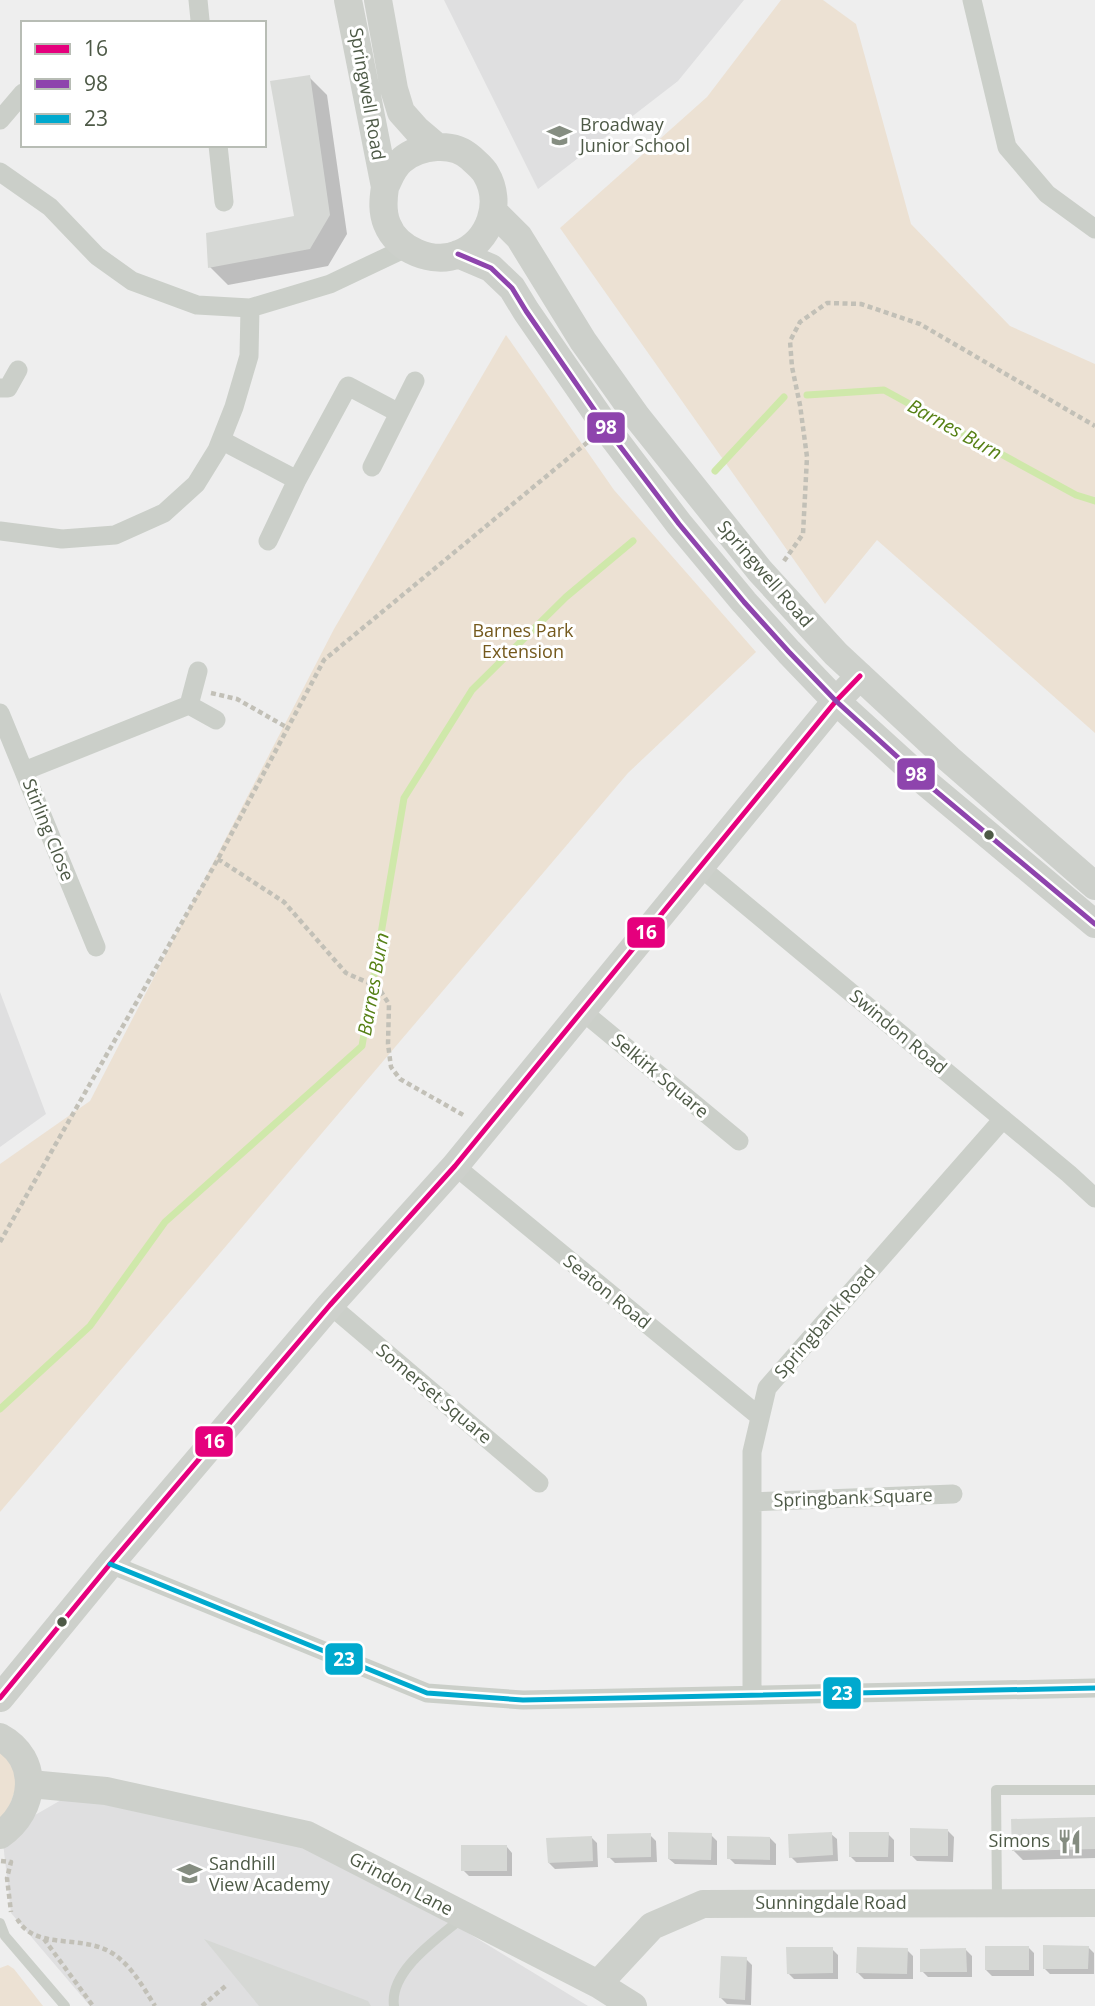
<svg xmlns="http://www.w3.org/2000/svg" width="1095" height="2006" font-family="'Open Sans',sans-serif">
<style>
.education{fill:#dfdfe0}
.green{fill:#ece1d3}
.shadow{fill:#0003}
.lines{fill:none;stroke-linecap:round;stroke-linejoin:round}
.stream{stroke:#cfe8aa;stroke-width:7}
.building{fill:#d6d8d5}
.path{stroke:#c2c0b7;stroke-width:4.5;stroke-dasharray:5 3.5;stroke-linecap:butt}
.lane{stroke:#cbcfc9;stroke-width:10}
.street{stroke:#cbcfc9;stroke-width:19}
.secondary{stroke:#cdd0cb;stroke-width:28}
.bus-1-casing{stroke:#fff;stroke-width:10}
.bus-2-casing{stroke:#fff;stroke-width:10}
.bus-3-casing{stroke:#fff;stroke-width:10}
.bus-1{stroke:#e5007d;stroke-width:5}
.bus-2{stroke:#8e44ad;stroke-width:5}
.bus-3{stroke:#00a9ce;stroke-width:5}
.bus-dot{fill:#4d5946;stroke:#fff;stroke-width:2.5}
.labels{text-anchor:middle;stroke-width:6;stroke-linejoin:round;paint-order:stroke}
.street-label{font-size:18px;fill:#4d5946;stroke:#fff}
.poi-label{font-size:18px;fill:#4d5946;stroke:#fff;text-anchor:start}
.park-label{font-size:18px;fill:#74591d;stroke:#fff}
.water-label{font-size:19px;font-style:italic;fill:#568015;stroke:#fff}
.line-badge{stroke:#fff;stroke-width:2.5}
.badge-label{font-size:19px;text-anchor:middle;font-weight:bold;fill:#fff}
</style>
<rect width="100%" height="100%" fill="#eee"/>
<path class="education" d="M444 0H744L678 81 538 189Z
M0 992 46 1114 0 1147Z
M82 1788 307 1835 588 2006H90L11 1913 2 1834Z"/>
<path class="green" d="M781 0H823L856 24 911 224 1010 326 1095 364V733L877 540 825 604 560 228 707 97Z
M506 335 614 490 756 652 628 773 0 1512V1164L90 1101 334 629Z
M0 1742 25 1764 0 1831Z
M8 1965 14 1969 43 2006H0V1968Z"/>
<path class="shadow" d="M309 77 327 95 347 234 328 266 228 285 210 267 296 218Z
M1095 1818V1858L1023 1860 1013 1850Z
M948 1831 954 1837 953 1862 917 1861 911 1855Z
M831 1834 837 1839 838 1861 797 1863 791 1857Z
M888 1834 894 1840V1862H856L850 1856Z
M650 1835 656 1841 657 1862 615 1863 609 1857Z
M711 1835 717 1841V1865L675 1864 669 1859Z
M591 1837 597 1843 598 1867 555 1869 549 1863Z
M770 1838 776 1844V1865L735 1864 729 1858Z
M507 1847 512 1853V1876H469L463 1870Z
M1028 1947 1034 1953V1976H992L986 1970Z
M1088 1947 1094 1953V1974H1050L1044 1968Z
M832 1949 838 1955V1979H794L788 1973Z
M907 1950 913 1956V1979H864L858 1973Z
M966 1950 972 1956V1977H928L922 1971Z
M746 1959 752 1965 751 2005 727 2004 721 1998Z"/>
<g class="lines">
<path class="stream" d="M807 395 884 390 1076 495 1095 501
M715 471 784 397
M0 1409 90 1326 165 1222 362 1046 404 798 472 690 566 597 633 541"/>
</g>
<path class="building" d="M310 75 330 215 310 249 208 268 206 233 294 216 270 81Z
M1095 1817V1849L1012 1851 1011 1819Z
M910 1828 948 1829V1856H910Z
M668 1832 712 1833 711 1860 668 1859Z
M832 1832 833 1855 789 1858 788 1834Z
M849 1832H889L888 1857H849Z
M651 1833V1857L607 1858V1834Z
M592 1836 593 1861 548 1863 546 1838Z
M727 1836 770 1837V1860L727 1859Z
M461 1845H507V1871H461Z
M204 1939 368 2001 371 2006H259Z
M1043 1945 1089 1946 1088 1969H1043Z
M985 1946H1029V1970H985Z
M786 1947H833V1973L787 1974Z
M857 1947 908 1948 907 1974 856 1973Z
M966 1948 967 1972H920V1949Z
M721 1956 747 1957 745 2000 719 1998Z"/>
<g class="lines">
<path class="path" d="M784 561 803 534 807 457 800 405 792 367 790 341 800 322 827 303 861 304 920 324 1095 426
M211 693 237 699 288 728
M218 859 284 902 346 973 378 987 389 1004 388 1044 391 1067 400 1079 465 1116
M0 1242 218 859 324 660 589 441
M1 1861 11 1862 7 1878 11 1912
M17 1919C20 1923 23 1928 28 1931 51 1947 89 1936 115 1955 133 1968 143 1987 155 2006
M44 1939 93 2006
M202 2006 228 1984"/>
<path class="lane" d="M997 1901 996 1790H1095
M0 1923 5 1936 65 2006
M394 2006C389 1970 439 1938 463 1917"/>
<path class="street" d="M198 0 200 20
M972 0 1007 147 1047 194 1095 229
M0 120 23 93
M218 145 224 202
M0 172 50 207 97 256 132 281 197 305 250 308 330 284 406 248
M0 388H8L18 370
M399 413 415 381
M221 440 297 480 268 541
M297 480 348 386 399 413 372 467
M0 531 62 539 115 535 164 513 196 484 217 450 234 407 249 356 250 308
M189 705 198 671
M0 713 96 947
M24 771 189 705 216 720
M700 867 1069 1174 1095 1198
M582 1011 739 1141
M455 1166 760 1417
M330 1305 539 1483
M752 1502 953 1494
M110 1564 427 1693 523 1700 1095 1688
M752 1695V1452L767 1388 1003 1119"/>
<path class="secondary" d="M348 0 385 187C383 200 382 212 387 224 397 250 433 265 459 254 490 241 503 203 486 174 483 168 476 163 471 158 453 141 420 145 402 160 393 167 390 177 385 187
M378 0 394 89 401 112 417 130 437 147
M493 211 519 237 583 341 637 417 760 571 836 654 949 759 1095 886
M458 254 491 268 512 288 526 311 613 437 679 524 744 602 789 652 836 701 925 782 1095 924
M0 1698 110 1564 330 1305 455 1166 836 701 860 676
M0 1737C41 1759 36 1811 0 1835
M30 1784 106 1791 307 1835 598 1984 633 2006
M598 1984 652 1926 703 1904 1095 1903"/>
<defs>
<path id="bus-1" d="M0 1698 110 1564 330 1305 455 1166 836 701 860 676"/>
<path id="bus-2" d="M458 254 491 268 512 288 526 311 613 437 679 524 744 602 789 652 836 701 925 782 1095 924"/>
<path id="bus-3" d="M110 1564 427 1693 523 1700 1095 1688"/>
</defs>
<use href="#bus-1" class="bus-1-casing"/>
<use href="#bus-2" class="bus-2-casing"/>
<use href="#bus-3" class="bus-3-casing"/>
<use href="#bus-1" class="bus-1"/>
<use href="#bus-2" class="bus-2"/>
<use href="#bus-3" class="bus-3"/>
</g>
<defs>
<symbol id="school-bare" viewBox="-9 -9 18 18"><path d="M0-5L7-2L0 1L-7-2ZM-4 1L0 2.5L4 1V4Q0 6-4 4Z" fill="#858d81" stroke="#fff" stroke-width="2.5" paint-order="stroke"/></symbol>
<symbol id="restaurant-bare" viewBox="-9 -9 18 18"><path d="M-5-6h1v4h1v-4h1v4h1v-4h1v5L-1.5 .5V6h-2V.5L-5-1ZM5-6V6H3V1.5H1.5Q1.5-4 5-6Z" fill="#858d81" stroke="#fff" stroke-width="2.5" paint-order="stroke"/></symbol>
</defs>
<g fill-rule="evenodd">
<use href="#school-bare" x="542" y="118" width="35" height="35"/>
<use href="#restaurant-bare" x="1052" y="1824" width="35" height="35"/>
<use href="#school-bare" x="172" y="1856" width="35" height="35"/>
</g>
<g class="bus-dot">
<circle cx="989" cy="835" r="6"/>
<circle cx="62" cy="1622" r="6"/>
</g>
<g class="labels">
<g class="street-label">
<text transform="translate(367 94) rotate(80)" y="6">Springwell Road</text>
<text transform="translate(765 574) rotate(49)" y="6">Springwell Road</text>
<text transform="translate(48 830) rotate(68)" y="6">Stirling Close</text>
<text transform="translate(898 1032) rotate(40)" y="6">Swindon Road</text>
<text transform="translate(660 1076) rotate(40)" y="6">Selkirk Square</text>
<text transform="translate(607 1292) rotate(39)" y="6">Seaton Road</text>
<text transform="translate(825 1322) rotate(-49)" y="6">Springbank Road</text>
<text transform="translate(434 1394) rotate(40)" y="6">Somerset Square</text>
<text transform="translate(853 1498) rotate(-2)" y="6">Springbank Square</text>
<text transform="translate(401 1884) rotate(28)" y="6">Grindon Lane</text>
<text x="831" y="1909">Sunningdale Road</text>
</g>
<g class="poi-label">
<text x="580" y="131">Broadway<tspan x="580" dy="21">Junior School</tspan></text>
<text x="1050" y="1847" text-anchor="end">Simons</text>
<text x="209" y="1870">Sandhill<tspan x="209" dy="21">View Academy</tspan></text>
</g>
<g class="park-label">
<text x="523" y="637">Barnes Park<tspan x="523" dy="21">Extension</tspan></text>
</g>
<g class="water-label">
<text transform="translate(955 429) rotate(29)" y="7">Barnes Burn</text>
<text transform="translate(373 984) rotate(-80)" y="7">Barnes Burn</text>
</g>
</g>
<g class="line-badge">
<rect x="586" y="411" width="40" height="33" rx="7" fill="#8e44ad"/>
<rect x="896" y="757" width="40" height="34" rx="7" fill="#8e44ad"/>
<rect x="626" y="916" width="40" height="33" rx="7" fill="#e5007d"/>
<rect x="194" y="1425" width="40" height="33" rx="7" fill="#e5007d"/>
<rect x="324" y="1642" width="40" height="34" rx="7" fill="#00a9ce"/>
<rect x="822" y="1676" width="40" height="34" rx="7" fill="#00a9ce"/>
</g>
<g class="badge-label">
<text x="606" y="434">98</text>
<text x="916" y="781">98</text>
<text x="646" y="939">16</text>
<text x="214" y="1448">16</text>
<text x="344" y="1666">23</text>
<text x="842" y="1700">23</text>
</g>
<rect x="21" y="21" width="245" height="126" fill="#ffffff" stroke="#b8bdb5" stroke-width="2"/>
<rect x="35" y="44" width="35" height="10" fill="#e5007d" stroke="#b8bdb5" stroke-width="2"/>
<text x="84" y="56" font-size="21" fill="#4d5946">16</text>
<rect x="35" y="79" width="35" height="10" fill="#8e44ad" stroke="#b8bdb5" stroke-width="2"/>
<text x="84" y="91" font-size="21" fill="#4d5946">98</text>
<rect x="35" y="114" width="35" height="10" fill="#00a9ce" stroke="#b8bdb5" stroke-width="2"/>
<text x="84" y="126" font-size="21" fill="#4d5946">23</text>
</svg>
